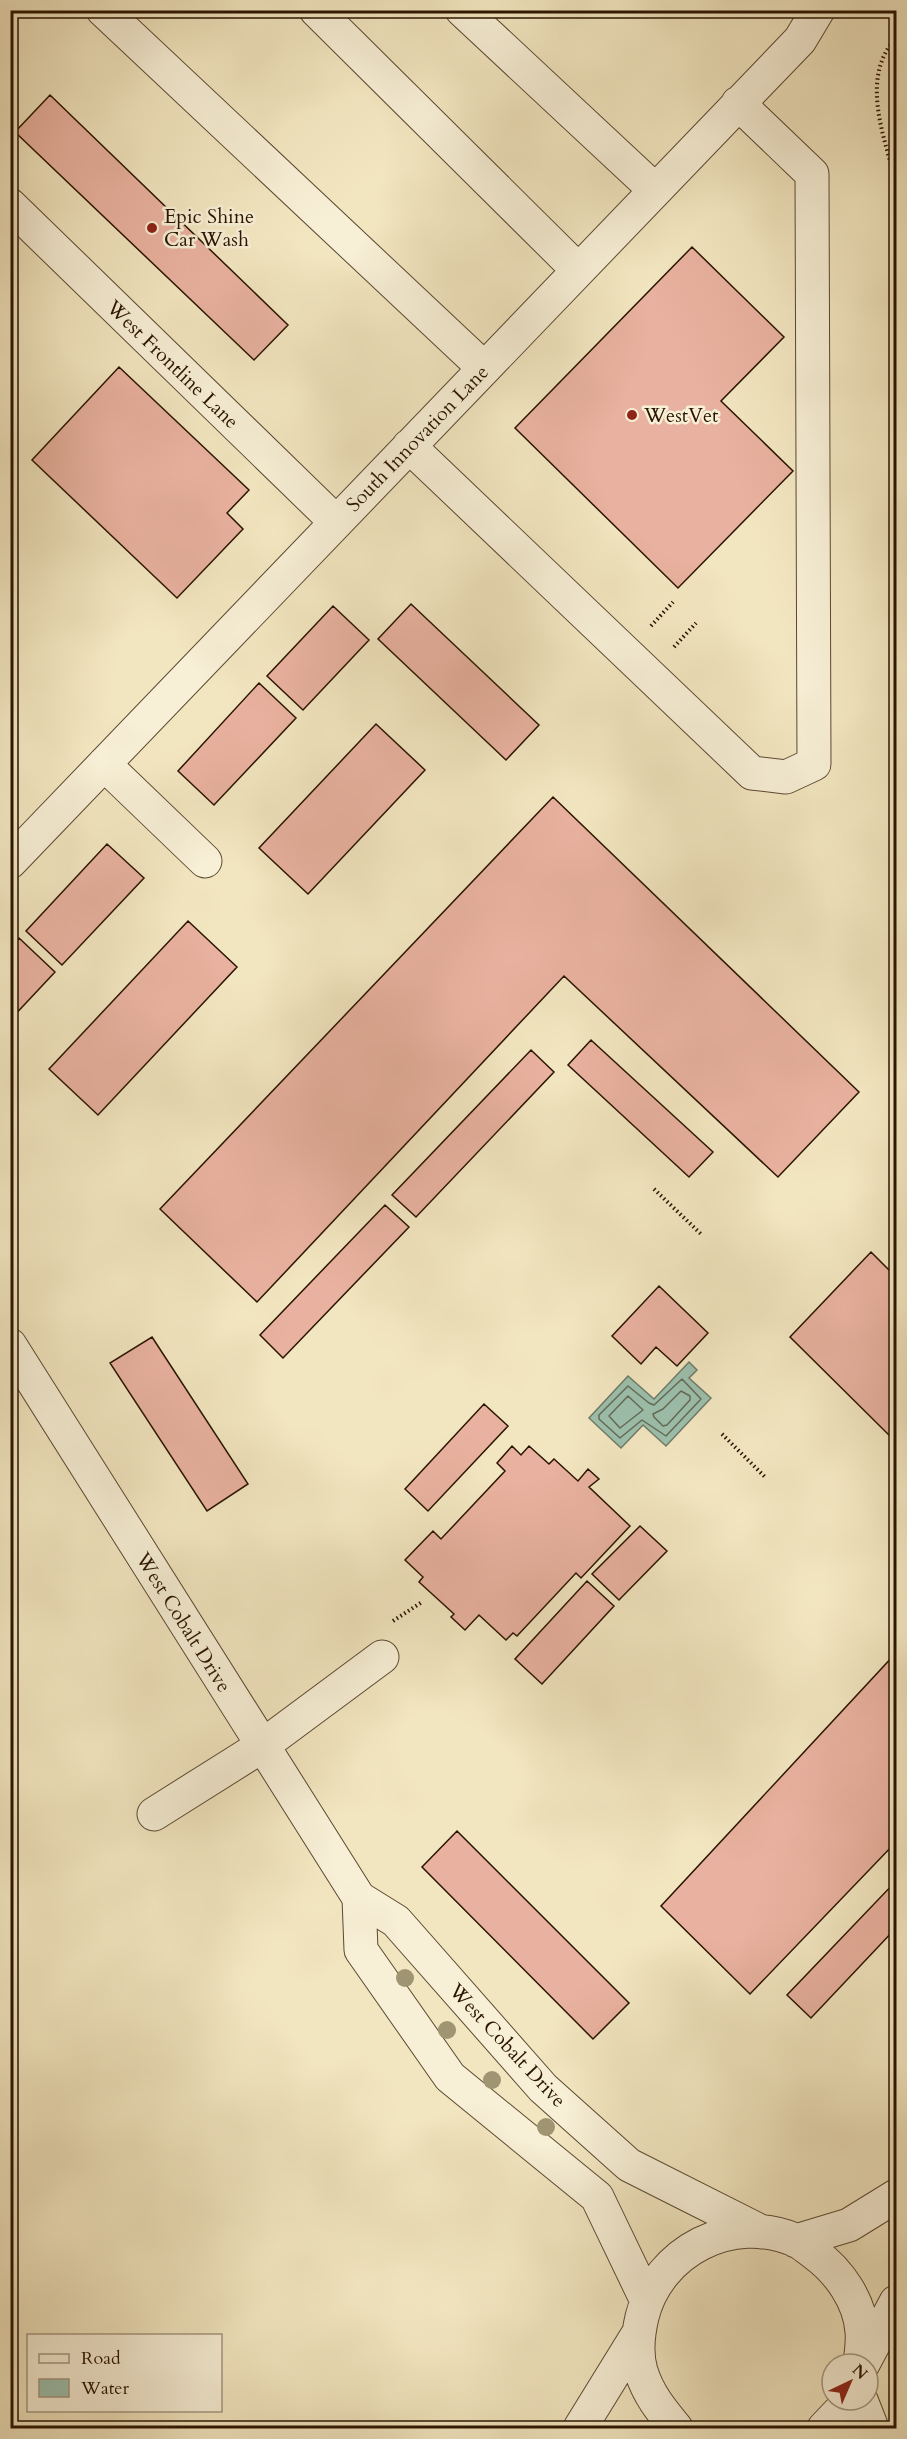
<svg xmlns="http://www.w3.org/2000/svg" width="907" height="2439" font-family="Cardo,serif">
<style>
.water{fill:#9cc0ad;stroke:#6e7b68;stroke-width:1.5}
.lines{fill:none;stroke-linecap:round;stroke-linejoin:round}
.shore{stroke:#636a56;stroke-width:1.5}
.building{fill:#e9b2a0;stroke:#2a1400;stroke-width:1.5}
.minor-casing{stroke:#5c4830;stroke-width:35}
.path{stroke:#2a1400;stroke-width:4;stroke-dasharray:1.5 3;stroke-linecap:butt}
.minor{stroke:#f7efd6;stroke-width:33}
.tree{fill:#a09572}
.poi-dot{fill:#8f2418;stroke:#f7efd6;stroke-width:2}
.labels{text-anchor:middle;stroke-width:5;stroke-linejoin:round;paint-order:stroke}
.poi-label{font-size:20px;fill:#2a1400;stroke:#f7efd6;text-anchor:start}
.street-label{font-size:20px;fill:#2a1400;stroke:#f7efd6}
</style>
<rect width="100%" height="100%" fill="#f2e6c0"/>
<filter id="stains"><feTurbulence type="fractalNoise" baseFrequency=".00333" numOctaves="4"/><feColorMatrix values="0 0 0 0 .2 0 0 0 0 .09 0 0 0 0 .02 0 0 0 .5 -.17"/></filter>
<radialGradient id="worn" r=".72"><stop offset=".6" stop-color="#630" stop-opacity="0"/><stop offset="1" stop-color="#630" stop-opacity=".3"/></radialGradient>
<path class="water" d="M689 1362 697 1370 689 1378 711 1398 666 1446 643 1425 621 1448 589 1418 628 1376 654 1399Z"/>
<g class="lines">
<path class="shore" d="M682 1379 701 1399 666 1436 642 1420 620 1438 599 1419V1415L628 1386 649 1403 654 1405Z
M681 1391 690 1396V1400L667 1425 663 1426 654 1417 653 1414 663 1409Z
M628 1396 643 1410 620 1428 609 1416Z"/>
</g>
<path class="building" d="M50 95 288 325 254 360 15 132Z
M692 247 784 337 721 401 793 471 678 588 515 428Z
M119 367 249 490 227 513 243 529 177 598 32 460Z
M411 604 539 725 506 760 378 639Z
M333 606 369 640 303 710 267 676Z
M259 683 296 718 214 805 178 771Z
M376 724 425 770 308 894 259 848Z
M553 797 859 1092 778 1177 564 976 257 1302 160 1209Z
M107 844 144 878 62 965 26 931Z
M188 921 237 967 98 1115 49 1069Z
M19 938 55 972 10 1020V948Z
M591 1040 713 1152 689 1177 568 1065Z
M531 1050 554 1072 416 1217 392 1195Z
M385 1205 409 1227 283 1358 260 1335Z
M871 1252 896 1277V1442L790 1337Z
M659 1286 708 1333 677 1366 656 1347 641 1364 612 1336Z
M152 1337 248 1484 207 1511 110 1363Z
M484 1404 508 1426 428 1511 405 1489Z
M512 1446 521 1455 529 1446 549 1464 554 1459 578 1481 588 1469 599 1479 589 1487 630 1526 581 1578 576 1573 517 1636 513 1633 506 1640 479 1615 465 1630 451 1617 454 1614 419 1582 423 1577 405 1560 433 1531 441 1539 505 1471 497 1463Z
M640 1526 667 1551 619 1600 592 1574Z
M587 1581 614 1606 542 1684 515 1659Z
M896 1653V1842L750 1994 661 1906Z
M457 1831 629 2003 593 2039 422 1867Z
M896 1881V1928L811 2018 787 1995Z"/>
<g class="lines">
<defs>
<path id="minor" d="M103 10 484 368
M316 10 578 270
M462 10 655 190
M10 205 336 522
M409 446 752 773 786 777 814 764 812 174 738 103
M104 764 205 861
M10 862 800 40 818 10
M10 1345 359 1898 396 1921 543 2088 629 2165 762 2232
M154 1814 262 1746 382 1657
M359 1898 361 1950 450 2077 597 2197 646 2299
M796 2241 849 2225 896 2196
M863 2364 896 2302
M861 2400 872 2428
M580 2428 638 2334
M676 2428C661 2410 648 2394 641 2371 636 2354 638 2334 642 2317 658 2251 732 2213 795 2240 802 2243 808 2249 814 2253 839 2271 860 2301 862 2332 863 2342 861 2354 860 2364
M824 2428 845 2406 847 2400"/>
</defs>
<use href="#minor" class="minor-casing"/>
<path class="path" d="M896 38C859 78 885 138 896 183
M651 626 673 602
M674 647 696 623
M654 1189 702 1235
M722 1434 765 1477
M393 1621 422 1602"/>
<use href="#minor" class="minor"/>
</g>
<g class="tree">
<circle cx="405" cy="1978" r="9"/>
<circle cx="447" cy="2030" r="9"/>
<circle cx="492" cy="2080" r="9"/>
<circle cx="546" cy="2127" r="9"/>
</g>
<g class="poi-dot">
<circle cx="152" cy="228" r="6"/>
<circle cx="632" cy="415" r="6"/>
</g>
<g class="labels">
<g class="poi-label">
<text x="164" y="223">Epic Shine<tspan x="164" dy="23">Car Wash</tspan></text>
<text x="644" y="422">WestVet</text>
</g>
<g class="street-label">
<text transform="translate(173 364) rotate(44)" y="7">West Frontline Lane</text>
<text transform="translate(417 438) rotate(-46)" y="7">South Innovation Lane</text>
<text transform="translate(184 1622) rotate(58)" y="7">West Cobalt Drive</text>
<text transform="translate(508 2045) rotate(47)" y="7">West Cobalt Drive</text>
</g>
</g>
<rect width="907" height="2439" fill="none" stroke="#f2e6c0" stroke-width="36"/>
<rect x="12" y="12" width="883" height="2415" fill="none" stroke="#2a1400" stroke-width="3"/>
<rect x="18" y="18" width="871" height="2403" fill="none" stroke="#2a1400" stroke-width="1.5"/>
<rect x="27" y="2334" width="195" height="78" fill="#f7efd6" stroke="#a59780" stroke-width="1.5"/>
<rect x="39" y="2354" width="30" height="9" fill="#f7efd6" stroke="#a59780" stroke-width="1.5"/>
<text x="81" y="2364" font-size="18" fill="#2a1400">Road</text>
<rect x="39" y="2379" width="30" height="18" fill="#9cc0ad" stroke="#a59780" stroke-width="1.5"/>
<text x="81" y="2394" font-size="18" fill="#2a1400">Water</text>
<g transform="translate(850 2382) rotate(44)"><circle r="28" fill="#f7efd6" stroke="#a59780" stroke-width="1.5"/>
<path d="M0-4.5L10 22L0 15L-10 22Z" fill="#8f2418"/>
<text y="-9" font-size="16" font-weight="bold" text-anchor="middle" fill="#2a1400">N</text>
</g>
<rect width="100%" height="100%" filter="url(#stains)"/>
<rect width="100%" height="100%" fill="url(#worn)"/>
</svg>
